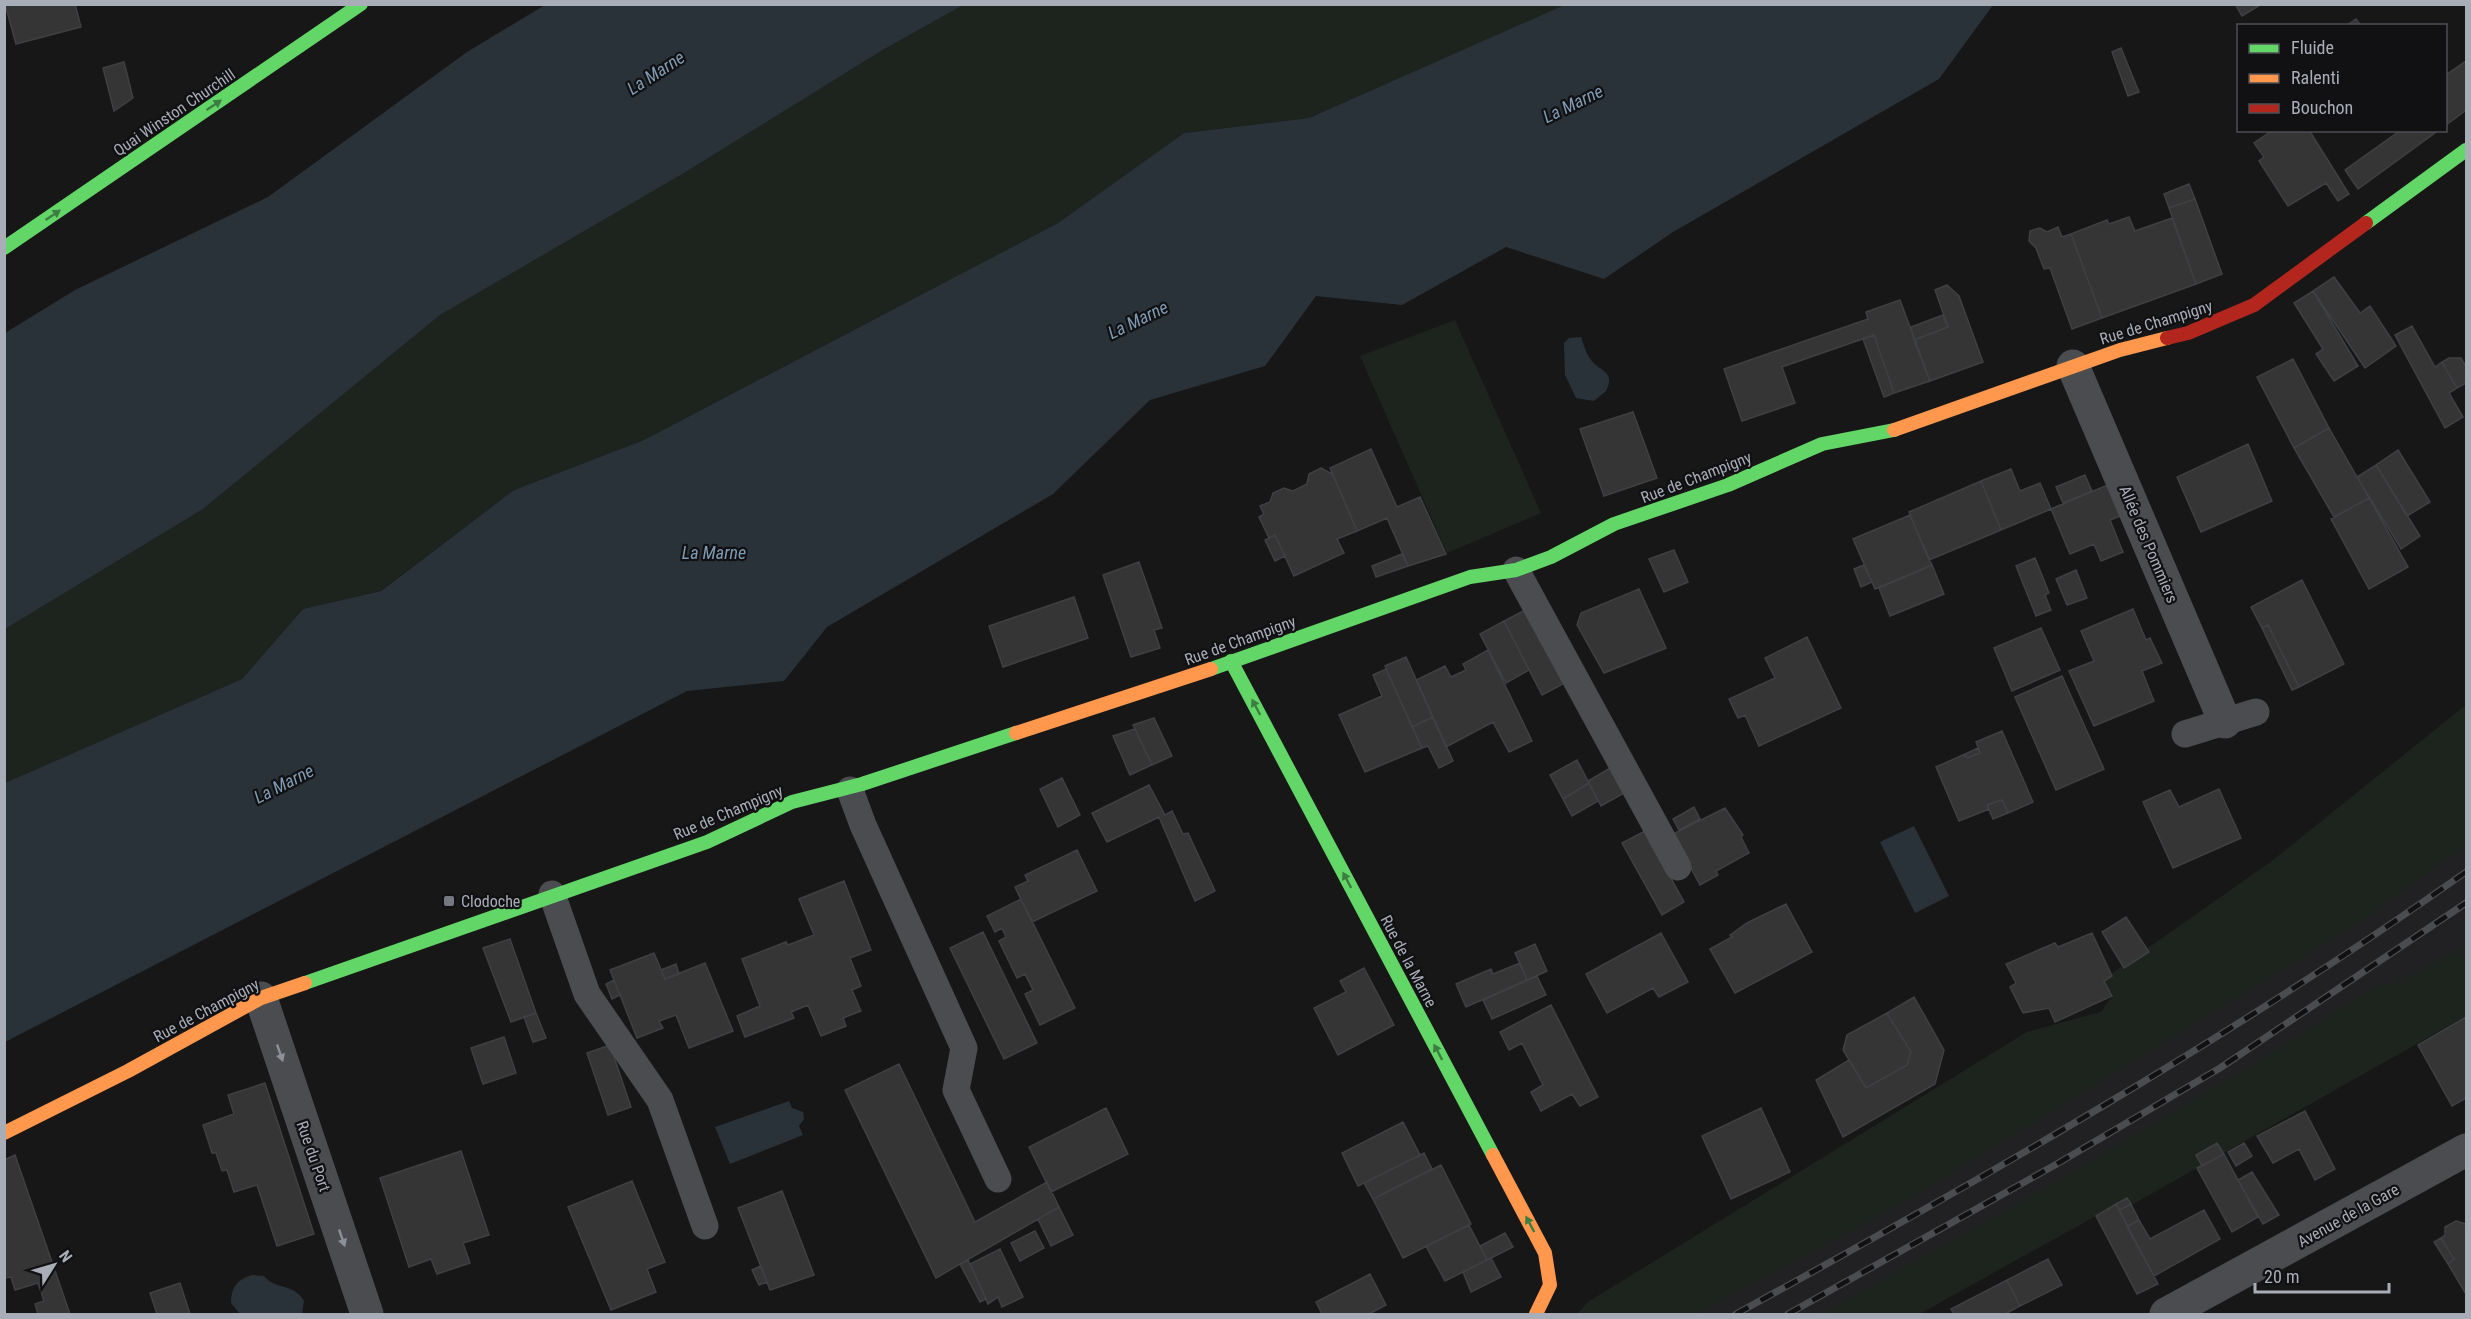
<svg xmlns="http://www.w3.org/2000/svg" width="2471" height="1319" font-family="'Roboto Condensed',sans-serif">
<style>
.built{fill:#212123}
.green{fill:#1d241e}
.water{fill:#2a3239}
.building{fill:#353536;stroke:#3f4043;stroke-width:1.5}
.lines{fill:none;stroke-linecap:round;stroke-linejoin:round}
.lane{stroke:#4b4c50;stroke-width:27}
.street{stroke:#4b4c50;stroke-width:33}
.fast{stroke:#63d668;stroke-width:14}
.slow{stroke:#ff974d;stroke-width:14}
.jam{stroke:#b3261e;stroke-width:14}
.rail-casing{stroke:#4b4c4f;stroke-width:7}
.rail{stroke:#111113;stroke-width:4.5;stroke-dasharray:14;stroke-linecap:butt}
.oneway{fill:#3e7d42}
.oneway2{fill:#8c9099}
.poi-dot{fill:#757880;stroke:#111113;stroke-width:2}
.labels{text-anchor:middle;stroke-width:4.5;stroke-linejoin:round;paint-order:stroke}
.street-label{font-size:16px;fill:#a8adb8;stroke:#111113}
.poi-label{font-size:16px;fill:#a8adb8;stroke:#111113;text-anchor:start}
.water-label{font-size:18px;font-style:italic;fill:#7f9bb3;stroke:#111113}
</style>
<rect width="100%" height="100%" fill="#171717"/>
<path class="built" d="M2466 705V1016L2117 1204 1919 1314H1577L1588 1302 2027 1032 2101 1012 2113 995 2104 979 2272 861Z"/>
<path class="green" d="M963 5H1567L1308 118 1184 133 1058 223 644 440 514 490 380 591 303 609 242 679 5 783V629L203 509 440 315 684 173 881 51Z
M1455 320 1541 513 1447 553 1360 356Z
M2466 705V846L2348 930 1905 1202 1697 1314H1577L1588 1302 2027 1032 2101 1012 2113 995 2104 979 2272 861Z
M2466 946V1016L2121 1211 2117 1204 1919 1314H1821L2052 1184 2260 1060 2374 987 2404 979Z"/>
<path class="water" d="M1567 4 1993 5 1939 79 1673 232 1604 279 1506 247 1402 305 1316 296 1265 366 1150 400 1053 494 827 627 784 681 687 691 5 1042V783L242 679 303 609 381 591 514 490 644 440 1058 223 1184 133 1309 118Z
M545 5H963L881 51 684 173 440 315 203 509 5 629V333L75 290 268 197 467 52Z
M1581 337C1584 345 1586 354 1591 360 1600 372 1616 371 1606 391L1594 401 1576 398 1565 375 1564 343 1569 338Z
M1914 826 1949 896 1915 913 1880 842Z
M789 1101 792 1108 803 1112 804 1119 799 1126 803 1135 730 1164 715 1127Z
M252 1275 264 1276C276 1291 293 1282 304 1301L302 1313 240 1314 231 1303C231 1288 237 1279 252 1275Z"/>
<path class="building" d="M5 4H75L81 27 16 44Z
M2235 4H2259L2260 5 2242 16Z
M2356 19 2361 26H2346Z
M2121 48 2139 92 2128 96 2112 52Z
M2466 61V110L2446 125V75Z
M124 62 133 98 114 111 103 68Z
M2273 130H2309L2349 194 2338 201 2326 183 2288 206 2259 161 2264 157 2254 143Z
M2401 130H2439L2358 189 2345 170Z
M2189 184 2195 199 2169 208 2164 194Z
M2195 199 2222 274 2196 284 2169 208Z
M2129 217 2135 231 2172 218 2196 284 2102 318 2071 234 2107 220 2109 224Z
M2058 227 2062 237 2071 234 2102 318 2072 329 2050 268 2044 269 2036 248 2029 241 2030 231 2040 228 2047 232Z
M2334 277 2360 313 2370 306 2396 346 2365 368 2313 291Z
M1947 285 1959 296 1983 362 1930 381 1914 340 1948 327 1935 290Z
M2313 291 2358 366 2334 381 2316 354 2323 349 2294 303Z
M1900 300 1930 381 1894 393 1874 335 1782 367 1795 403 1742 421 1724 369 1868 319 1866 312Z
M1943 315 1948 327 1914 340 1911 327Z
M2412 326 2435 367 2442 362 2457 388 2449 393 2463 417 2445 428 2395 335Z
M1874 335 1894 393 1884 397 1863 339Z
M2449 358H2461L2466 367V383L2457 388 2442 362Z
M2293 359 2329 428 2294 448 2257 377Z
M1633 412 1657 478 1604 496 1580 429Z
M2329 428 2369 498 2334 517 2294 448Z
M2248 444 2272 501 2201 532 2177 477Z
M1371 449 1397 507 1420 497 1446 554 1408 566 1387 518 1357 531 1330 468Z
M2398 450 2430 502 2407 516 2376 465Z
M2376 465 2420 536 2401 549 2357 477Z
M1321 468 1330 473 1332 472 1357 531 1337 539 1344 553 1294 576 1275 535 1269 538 1259 517 1264 514 1260 506 1270 502 1273 493 1284 488 1293 491 1307 484 1309 474Z
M2011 469 2020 491 2040 483 2051 509 2001 530 1981 481Z
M2085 475 2092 491 2063 503 2056 487Z
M1981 481 2001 530 1929 560 1909 512Z
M2110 484 2123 515 2110 520 2123 552 2101 561 2094 544 2070 554 2051 509Z
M2369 498 2408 567 2369 589 2331 519Z
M1910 515 1932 565 1875 589 1853 539Z
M1275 535 1285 556 1275 561 1265 540Z
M1674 550 1688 582 1664 592 1649 559Z
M1402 554 1408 566 1376 577 1372 566Z
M2035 558 2049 593 2045 595 2051 610 2036 616 2016 566Z
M1139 562 1162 628 1154 630 1160 648 1131 657 1103 575Z
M1864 565 1872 582 1861 587 1854 569Z
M1932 565 1944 594 1890 616 1879 588Z
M2076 570 2087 598 2067 605 2056 579Z
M2302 580 2344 664 2299 687 2268 625 2262 628 2251 607Z
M1639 589 1666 648 1604 673 1577 625 1581 613Z
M1074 597 1088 638 1003 667 989 626Z
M2133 609 2146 640 2150 638 2162 663 2142 671 2154 701 2094 726 2069 671 2094 661 2081 631Z
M1525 610 1565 683 1542 695 1504 621Z
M1504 621 1529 670 1506 683 1480 634Z
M2268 625 2299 687 2292 690 2262 628Z
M2041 628 2060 670 2012 691 1994 648Z
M1807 637 1841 708 1759 746 1745 715 1738 718 1729 699 1775 678 1765 658Z
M1488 650 1532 741 1509 752 1493 722 1446 747 1416 680 1445 666 1451 677 1466 670 1463 664Z
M1406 657 1433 717 1412 727 1385 666Z
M1386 669 1422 748 1365 772 1339 715 1382 696 1373 675Z
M2062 676 2104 769 2056 790 2015 697Z
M1433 717 1453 761 1439 768 1428 746 1422 748 1412 727Z
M1154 718 1172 756 1152 765 1133 725Z
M1135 729 1152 765 1130 775 1113 736Z
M2002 731 2033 802 2008 813 2002 800 1987 805 1989 809 1959 821 1936 767 1965 754 1967 758 1980 753 1976 742Z
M1978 748 1980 753 1967 758 1965 754Z
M1577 760 1589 783 1563 799 1550 775Z
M1610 768 1624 793 1601 806 1588 781Z
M1062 778 1080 815 1058 827 1040 789Z
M1589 783 1598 801 1572 816 1563 799Z
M1149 785 1165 815 1172 811 1183 834 1188 833 1215 891 1195 901 1159 817 1107 842 1092 813Z
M2219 789 2241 838 2173 868 2143 802 2170 790 2179 807Z
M2002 800 2008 813 1993 819 1987 805Z
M1694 807 1700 819 1679 830 1673 819Z
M1725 808 1743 835 1741 837 1749 853 1716 871 1718 875 1700 885 1673 834Z
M1645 831 1684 902 1662 915 1622 843Z
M1077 850 1097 891 1032 922 1015 887 1028 881 1025 875Z
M844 881 871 950 850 958 861 986 852 990 861 1011 843 1018 846 1026 821 1036 808 1005 791 1012 794 1018 745 1037 737 1016 760 1006 742 959 786 942 788 945 814 935 799 899Z
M1021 899 1075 1008 1040 1025 1025 994 1033 990 1025 974 1017 978 999 941 1006 937 1002 928 995 932 987 916Z
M1786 904 1812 952 1735 993 1710 949 1732 937 1730 935 1747 923Z
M2126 917 2149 952 2124 968 2102 932Z
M983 932 1037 1043 1004 1059 950 948Z
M1661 933 1688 982 1659 997 1653 988 1607 1013 1586 974Z
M2092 933 2112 976 2104 981 2112 996 2055 1022 2049 1008 2023 1013 2010 987 2016 983 2006 964 2055 943 2058 947Z
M510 939 536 1013 511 1022 483 948Z
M1535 944 1547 971 1527 980 1515 953Z
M654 953 665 979 705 963 733 1031 689 1048 676 1015 659 1021 663 1028 637 1038 610 970Z
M1520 963 1527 980 1466 1007 1456 984 1491 969 1493 974Z
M676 964 679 974 665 979 661 970Z
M1364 968 1394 1025 1338 1055 1314 1008 1346 992 1340 981Z
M1537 976 1546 995 1492 1019 1483 1000Z
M614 980 620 995 612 999 606 984Z
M1914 997 1944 1050 1935 1084 1843 1137 1816 1080 1849 1060 1866 1088 1907 1065 1911 1052 1887 1013Z
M1551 1005 1598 1097 1580 1106 1572 1094 1541 1111 1531 1092 1543 1085 1522 1043 1509 1050 1500 1032Z
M536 1013 546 1038 533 1042 524 1017Z
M1887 1013 1911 1052 1907 1065 1866 1088 1843 1050 1847 1035Z
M2466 1017V1098L2452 1106 2418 1045Z
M504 1037 516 1073 483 1084 471 1048Z
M610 1045 631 1107 608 1115 587 1053Z
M899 1064 975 1222 1047 1182 1059 1207 936 1278 845 1090Z
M265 1083 314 1234 277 1246 257 1185 234 1192 227 1170 222 1171 216 1153H212L203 1125 234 1114 228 1095Z
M1106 1108 1128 1154 1051 1192 1029 1147Z
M1761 1108 1790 1172 1731 1199 1702 1136Z
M2305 1111 2335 1169 2315 1180 2299 1149 2273 1163 2257 1136Z
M1403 1122 1420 1155 1358 1186 1342 1153Z
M2217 1143 2224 1154 2202 1166 2196 1155Z
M2244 1143 2252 1156 2236 1166 2228 1152Z
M461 1151 489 1235 463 1243 470 1263 437 1274 431 1259 409 1267 380 1178Z
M1424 1153 1432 1169 1373 1199 1364 1183Z
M2224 1154 2258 1217 2232 1232 2197 1168Z
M15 1155 70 1314H38L35 1304 44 1301 38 1283 15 1290 11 1277 5 1278 4 1276V1160Z
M1441 1165 1471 1224 1403 1258 1373 1199Z
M2252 1172 2279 1215 2263 1224 2238 1180Z
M632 1181 665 1262 647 1269 656 1292 611 1310 568 1207Z
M782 1191 814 1275 770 1290 738 1208Z
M2127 1198 2131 1204 2119 1210 2116 1204Z
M2116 1204 2158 1284 2137 1294 2096 1216Z
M2131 1204 2139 1220 2128 1226 2119 1210Z
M1059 1207 1073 1235 1051 1246 1038 1219Z
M2204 1210 2220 1239 2154 1276 2127 1227 2139 1220 2150 1239Z
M2456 1221 2466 1224V1294L2448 1264 2454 1259 2441 1238 2445 1235V1227Z
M1469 1225 1487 1260 1445 1281 1426 1246Z
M1035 1231 1044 1248 1020 1261 1011 1243Z
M1505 1233 1513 1247 1487 1260 1480 1246Z
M2441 1238 2454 1259 2448 1264 2434 1242Z
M1000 1249 1023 1297 1002 1307 998 1297 988 1304 970 1264Z
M1491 1258 1501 1277 1471 1292 1463 1272Z
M2048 1259 2062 1285 2020 1306 2007 1280Z
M968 1260 986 1299 980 1302 960 1264Z
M761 1266 767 1282 759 1285 752 1270Z
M1370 1274 1386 1305 1369 1314H1322L1316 1302Z
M2007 1280 2020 1306 2005 1314H1954L1951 1309Z
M180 1283 190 1314H157L150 1293Z"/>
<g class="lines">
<path class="lane" d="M1516 570 1678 867
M2185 734 2256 712
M850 790 863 825 964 1048 956 1090 998 1179
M552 894 587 994 660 1100 705 1226"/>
<path class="street" d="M2073 366 2225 722
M261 998 367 1314
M2166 1314 2466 1150"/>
<path class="fast" d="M2366 223 2466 150
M4 248 361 4
M1231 661 1493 1155
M1211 669 1470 577 1516 570 1551 557 1614 524 1728 485 1822 444 1894 430
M305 983 707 842 792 802 862 784 1016 733"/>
<path class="slow" d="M1894 430 2120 350 2167 338
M1016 733 1211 669
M4 1133 128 1071 261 998 305 983
M1493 1155 1545 1253 1550 1285 1536 1314"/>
<path class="jam" d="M2167 338 2188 333 2254 305 2366 223"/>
<defs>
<path id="rail" d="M1736 1314C1988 1176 2232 1037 2466 872
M1788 1314 2055 1165 2220 1068 2466 903"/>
</defs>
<use href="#rail" class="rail-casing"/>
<use href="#rail" class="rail"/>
</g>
<defs><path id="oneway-solid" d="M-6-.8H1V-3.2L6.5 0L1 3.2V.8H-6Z" transform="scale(1.5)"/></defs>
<g class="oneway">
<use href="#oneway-solid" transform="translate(214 105) rotate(-34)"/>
<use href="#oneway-solid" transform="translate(53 215) rotate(-34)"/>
<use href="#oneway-solid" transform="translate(1256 707) rotate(-118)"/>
<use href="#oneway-solid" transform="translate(1347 880) rotate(-118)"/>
<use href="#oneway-solid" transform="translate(1438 1052) rotate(-118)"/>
<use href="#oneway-solid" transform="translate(1530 1224) rotate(-118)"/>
</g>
<g class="oneway2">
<use href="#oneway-solid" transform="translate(280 1053) rotate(71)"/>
<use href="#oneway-solid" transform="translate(342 1238) rotate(71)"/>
</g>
<rect class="poi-dot" x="443" y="895" width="12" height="12" rx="3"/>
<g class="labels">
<g class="street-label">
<text transform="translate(174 112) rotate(-34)" y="6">Quai Winston Churchill</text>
<text transform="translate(2156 322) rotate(-17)" y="6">Rue de Champigny</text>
<text transform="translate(1696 477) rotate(-21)" y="6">Rue de Champigny</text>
<text transform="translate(2149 544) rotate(67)" y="6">Allée des Pommiers</text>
<text transform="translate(1240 640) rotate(-20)" y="6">Rue de Champigny</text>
<text transform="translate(728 812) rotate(-23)" y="6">Rue de Champigny</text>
<text transform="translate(1409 961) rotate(62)" y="6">Rue de la Marne</text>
<text transform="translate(206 1010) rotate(-28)" y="6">Rue de Champigny</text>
<text transform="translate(314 1156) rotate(71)" y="6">Rue du Port</text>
<text transform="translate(2348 1215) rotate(-29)" y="6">Avenue de la Gare</text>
</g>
<g class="poi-label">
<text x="461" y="907">Clodoche</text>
</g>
<g class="water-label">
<text transform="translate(656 73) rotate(-33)" y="6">La Marne</text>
<text transform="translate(1573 104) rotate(-26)" y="6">La Marne</text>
<text transform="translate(1138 320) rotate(-26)" y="6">La Marne</text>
<text x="714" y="559">La Marne</text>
<text transform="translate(284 784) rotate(-27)" y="6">La Marne</text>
</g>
</g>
<rect width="2471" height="1319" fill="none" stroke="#a8adb8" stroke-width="12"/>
<rect x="2237" y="24" width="210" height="108" fill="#111113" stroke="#4d4f55" stroke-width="1.5"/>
<rect x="2249" y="44" width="30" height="9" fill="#63d668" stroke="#4d4f55" stroke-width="1.5"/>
<text x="2291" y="54" font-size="18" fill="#a8adb8">Fluide</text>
<rect x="2249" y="74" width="30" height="9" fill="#ff974d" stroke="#4d4f55" stroke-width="1.5"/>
<text x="2291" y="84" font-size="18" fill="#a8adb8">Ralenti</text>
<rect x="2249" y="104" width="30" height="9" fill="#b3261e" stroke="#4d4f55" stroke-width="1.5"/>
<text x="2291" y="114" font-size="18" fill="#a8adb8">Bouchon</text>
<g transform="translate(54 1265) rotate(53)" stroke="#111113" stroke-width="4.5" paint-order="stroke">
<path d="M0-4.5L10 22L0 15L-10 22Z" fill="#a8adb8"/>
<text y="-9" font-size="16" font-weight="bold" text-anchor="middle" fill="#a8adb8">N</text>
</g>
<path d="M2255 1283v9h134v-9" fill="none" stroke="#a8adb8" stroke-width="3"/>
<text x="2264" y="1283" font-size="18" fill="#a8adb8" stroke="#111113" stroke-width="4.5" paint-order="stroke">20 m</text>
</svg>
